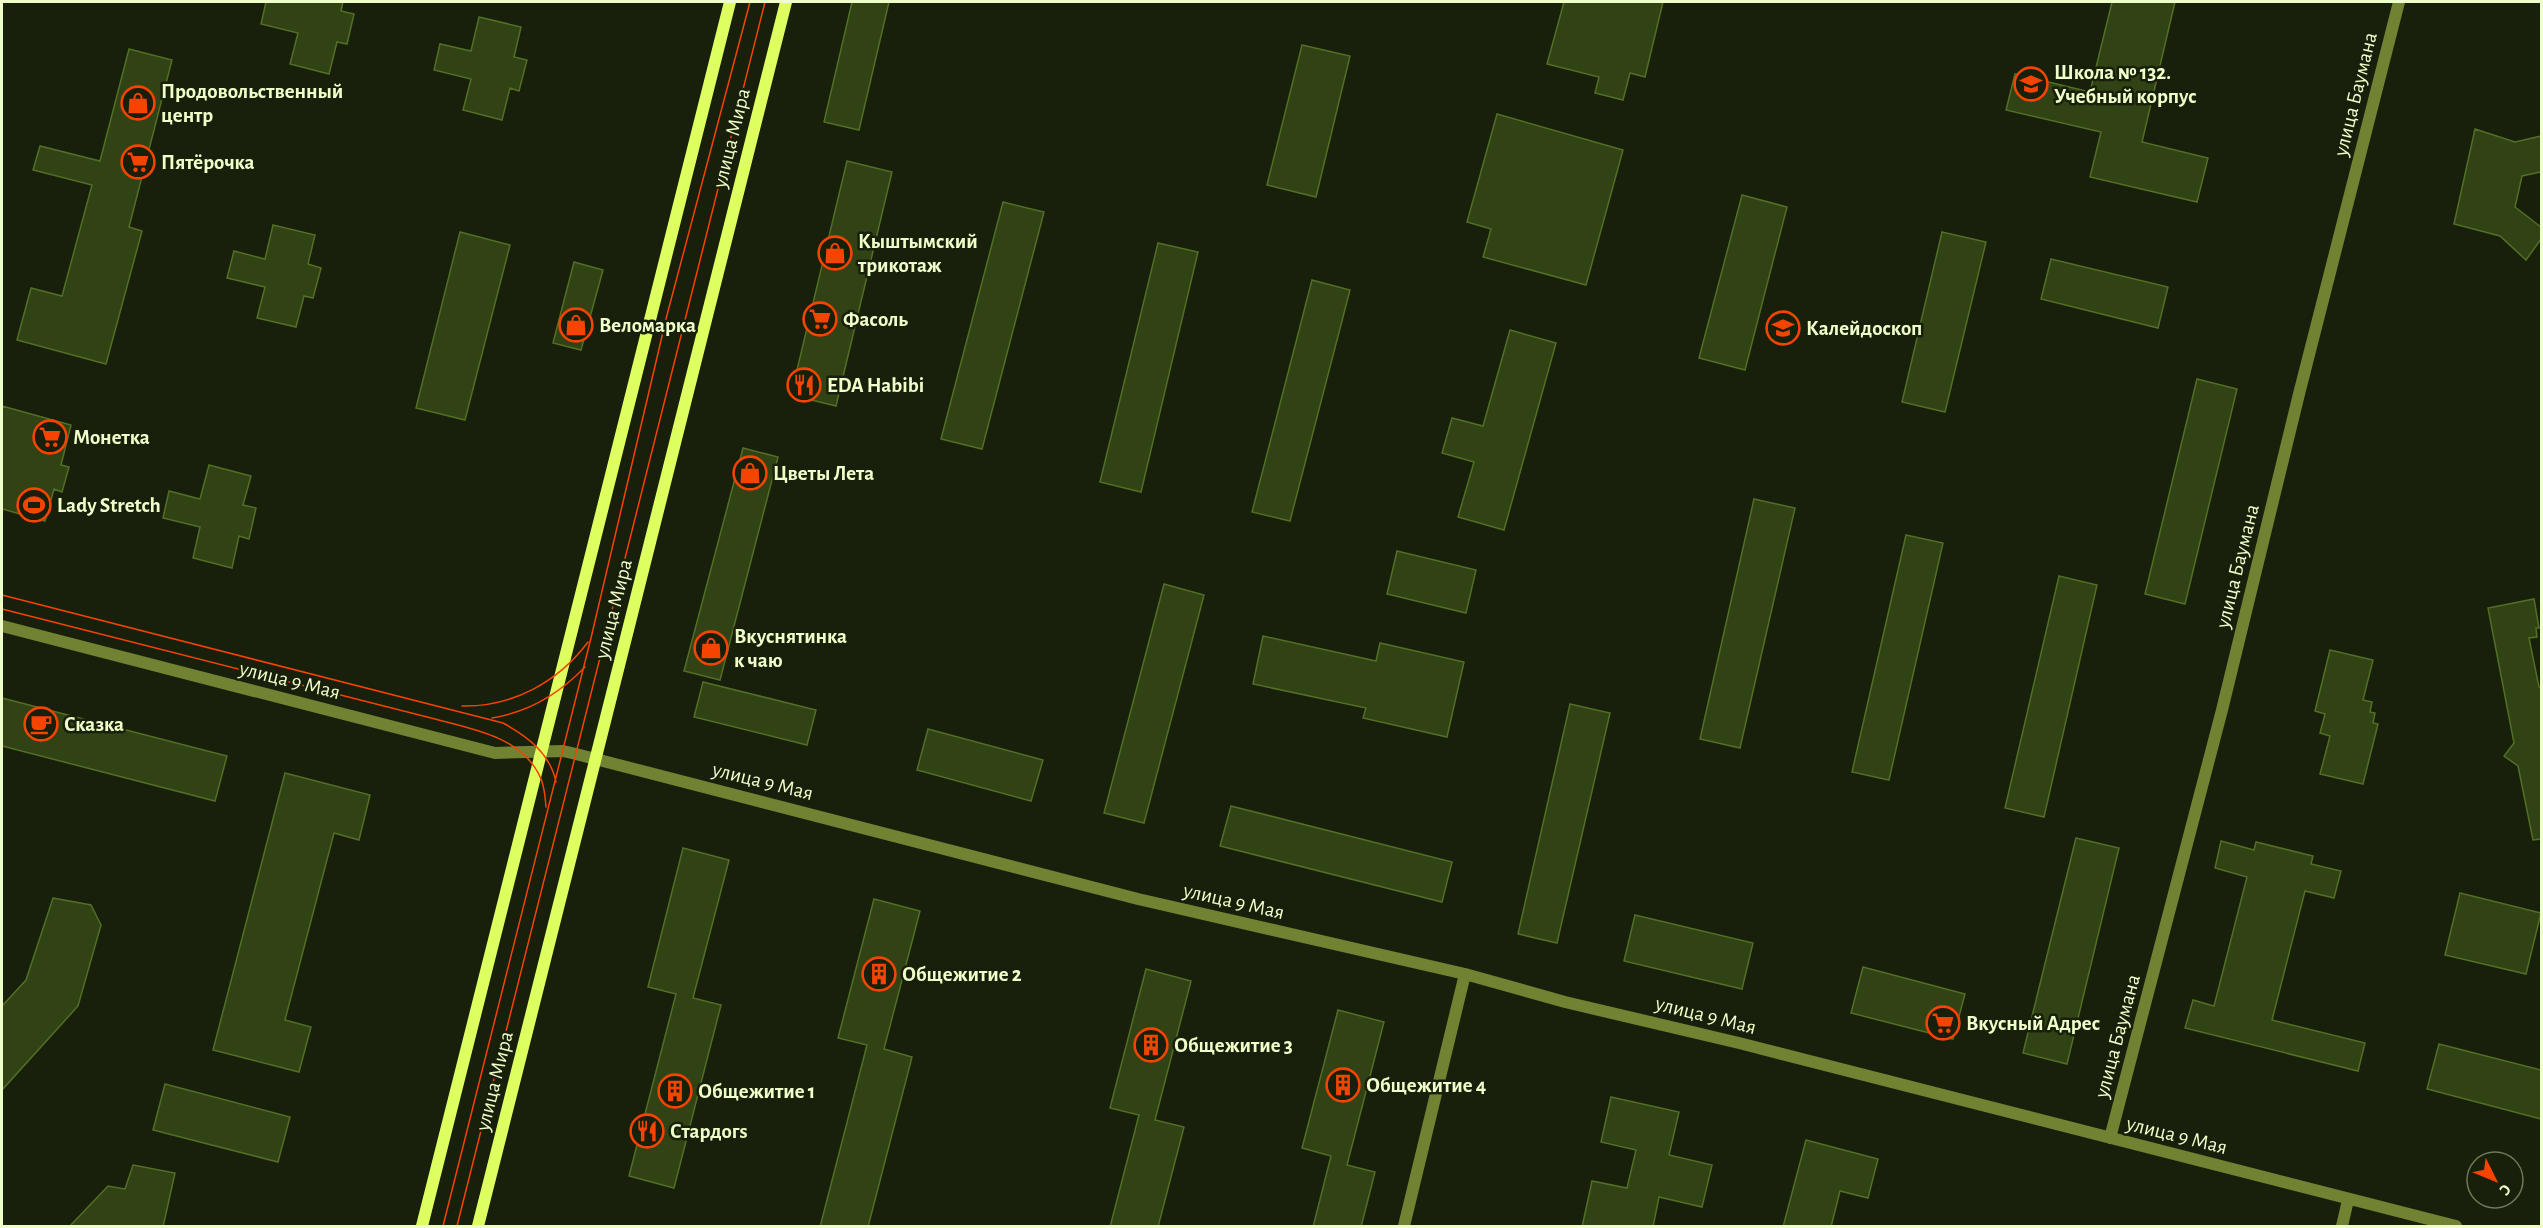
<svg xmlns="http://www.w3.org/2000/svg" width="2543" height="1228" font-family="'Alegreya Sans',sans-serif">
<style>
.building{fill:#314215;stroke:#536f25;stroke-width:1.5}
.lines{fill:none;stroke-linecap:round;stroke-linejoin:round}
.minor{stroke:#718232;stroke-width:12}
.secondary{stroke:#deff60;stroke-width:12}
.tram{stroke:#f44400;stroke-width:1.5}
.labels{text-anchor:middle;stroke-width:5;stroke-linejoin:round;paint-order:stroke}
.poi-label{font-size:21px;font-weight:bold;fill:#efffc9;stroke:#181f0b;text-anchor:start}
.street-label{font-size:21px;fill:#efffc9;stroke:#181f0b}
</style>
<rect width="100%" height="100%" fill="#181f0b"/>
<path class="building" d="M266 2H343L341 11 354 14 347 44 337 42 329 74 290 64 298 33 261 24Z
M852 2H889L859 130 824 122Z
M1564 2H1663L1645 77 1630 73 1623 100 1595 93 1599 77 1547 64Z
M2112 2H2175L2142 142 2208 158 2197 202 2090 177 2101 132 2006 110 2015 74 2090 92Z
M479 17 521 27 514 57 527 60 519 91 510 88 502 120 463 110 471 79 434 70 440 44 471 51Z
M1302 45 1350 56 1316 197 1267 185Z
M129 49 172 60 129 227 142 231 106 364 17 340 31 288 62 296 92 185 33 170 40 146 100 161Z
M1497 114 1623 150 1586 285 1483 257 1491 229 1467 222Z
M2475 129 2515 142 2541 136V172L2522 176 2515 207 2541 227V239L2526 260 2500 236 2454 224Z
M847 161 892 172 836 406 791 395Z
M1742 195 1787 207 1745 370 1699 358Z
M1003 202 1044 212 982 449 941 439Z
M273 225 315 235 308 264 321 268 313 298 304 296 296 327 257 318 265 287 227 278 234 251 265 259Z
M460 232 510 245 465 420 416 408Z
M1942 232 1986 242 1945 412 1902 402Z
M1158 243 1198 252 1141 492 1100 482Z
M2051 259 2168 287 2158 328 2041 299Z
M574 262 603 270 581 350 553 343Z
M1312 280 1350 290 1290 521 1252 512Z
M1510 330 1556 343 1504 530 1458 517 1474 462 1442 453 1452 418 1483 426Z
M2197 379 2237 389 2185 604 2145 594Z
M2 406 71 425 61 465 69 467 62 492 54 489 45 521 2 509Z
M743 448 778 457 720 680 684 671Z
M209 465 251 476 243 505 256 508 249 539 239 536 232 568 193 558 200 527 163 518 169 491 200 499Z
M1754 499 1795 508 1740 748 1700 739Z
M1906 535 1943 543 1889 780 1852 772Z
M1397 551 1476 570 1466 613 1387 594Z
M2059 576 2097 585 2044 817 2005 808Z
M1164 584 1204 595 1144 823 1104 813Z
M2534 599 2539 628H2536L2537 637 2529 638 2539 687H2541V839L2533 840 2518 766 2504 756 2514 743 2488 608Z
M1263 636 1376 661 1380 643 1464 662 1447 737 1363 718 1366 708 1253 684Z
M2330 650 2373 660 2363 700 2372 702 2370 712 2375 713 2373 723 2378 724 2363 784 2320 774 2330 736 2320 733 2325 714 2315 711Z
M703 682 816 710 807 745 694 717Z
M2 698 227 756 215 801 2 746Z
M1570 704 1610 713 1557 943 1518 934Z
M928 729 1043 760 1031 801 917 770Z
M285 773 370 795 359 840 334 833 285 1020 311 1027 299 1072 213 1050Z
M1231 806 1452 862 1442 902 1220 846Z
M2076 838 2119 848 2067 1064 2023 1053Z
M2221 841 2254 850 2256 842 2313 856 2311 864 2341 871 2334 898 2305 891 2272 1020 2365 1043 2358 1071 2185 1028 2193 1000 2214 1006 2247 877 2215 868Z
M683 848 729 860 693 998 721 1005 674 1188 629 1176 676 994 648 987Z
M2460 893 2541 913 2526 974 2445 955Z
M53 898 91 905 101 925 78 1006 2 1090V1006L26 980Z
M874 899 920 911 884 1049 912 1057 868 1227H820L867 1045 838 1038Z
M1635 915 1753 943 1742 989 1624 961Z
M1863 967 1965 994 1953 1039 1851 1013Z
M1146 969 1191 981 1155 1120 1184 1127 1158 1227H1110L1139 1115 1110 1108Z
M1338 1010 1384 1022 1347 1165 1375 1172 1361 1227H1313L1331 1156 1302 1148Z
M2439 1044 2541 1070V1119L2427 1089Z
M165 1084 290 1117 278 1162 153 1130Z
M1611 1097 1679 1112 1669 1155 1712 1165 1702 1207 1659 1197 1653 1227H1582L1592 1181 1627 1188 1636 1150 1601 1142Z
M1806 1140 1878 1159 1868 1198 1840 1191 1831 1227H1783Z
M133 1165 175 1173 163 1227H69L108 1186 125 1189Z"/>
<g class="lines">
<path class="minor" d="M2 626 495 753 563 751 576 754 1138 899 1465 974 1565 1002 1739 1043 2456 1226
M2110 1138 2222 710 2299 394 2399 2
M1404 1226 1465 974
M2342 1226 2348 1200"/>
<path class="secondary" d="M422 1226 730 2
M478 1226 786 2"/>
<path class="tram" d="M2 595 503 723C527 736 550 753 556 782
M2 609 435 719C471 729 517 736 537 771 544 782 545 795 546 807
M462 706C513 707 558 682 588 642
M492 718C529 712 560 693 585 667
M443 1226 591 638 667 315 750 2
M457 1226 765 2"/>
</g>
<defs>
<symbol id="school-ring" viewBox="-11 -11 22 22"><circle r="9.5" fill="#181f0b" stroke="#f44400" stroke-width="1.5"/><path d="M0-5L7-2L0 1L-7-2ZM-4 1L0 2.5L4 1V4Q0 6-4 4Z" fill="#f44400"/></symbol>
<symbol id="shop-ring" viewBox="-11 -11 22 22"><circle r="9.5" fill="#181f0b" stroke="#f44400" stroke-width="1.5"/><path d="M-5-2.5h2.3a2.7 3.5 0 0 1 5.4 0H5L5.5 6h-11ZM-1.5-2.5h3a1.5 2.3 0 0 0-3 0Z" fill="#f44400"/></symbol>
<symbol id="supermarket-ring" viewBox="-11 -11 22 22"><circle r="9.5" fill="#181f0b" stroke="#f44400" stroke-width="1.5"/><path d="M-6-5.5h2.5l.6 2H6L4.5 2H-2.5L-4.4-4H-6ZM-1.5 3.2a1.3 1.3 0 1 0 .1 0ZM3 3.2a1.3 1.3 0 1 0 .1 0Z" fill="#f44400"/></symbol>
<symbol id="restaurant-ring" viewBox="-11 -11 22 22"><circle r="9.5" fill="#181f0b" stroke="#f44400" stroke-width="1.5"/><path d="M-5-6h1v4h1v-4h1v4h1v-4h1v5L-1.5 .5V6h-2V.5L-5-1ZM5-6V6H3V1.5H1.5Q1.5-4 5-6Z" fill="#f44400"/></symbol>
<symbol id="stadium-ring" viewBox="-11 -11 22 22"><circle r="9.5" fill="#181f0b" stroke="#f44400" stroke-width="1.5"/><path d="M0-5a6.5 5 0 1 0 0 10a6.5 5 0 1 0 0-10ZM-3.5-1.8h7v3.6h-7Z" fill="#f44400"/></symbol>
<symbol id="cafe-ring" viewBox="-11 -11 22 22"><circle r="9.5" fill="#181f0b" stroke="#f44400" stroke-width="1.5"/><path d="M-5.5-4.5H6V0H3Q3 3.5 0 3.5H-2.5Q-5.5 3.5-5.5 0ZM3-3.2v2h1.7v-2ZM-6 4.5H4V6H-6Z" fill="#f44400"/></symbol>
<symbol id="building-ring" viewBox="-11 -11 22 22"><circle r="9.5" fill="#181f0b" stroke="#f44400" stroke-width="1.5"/><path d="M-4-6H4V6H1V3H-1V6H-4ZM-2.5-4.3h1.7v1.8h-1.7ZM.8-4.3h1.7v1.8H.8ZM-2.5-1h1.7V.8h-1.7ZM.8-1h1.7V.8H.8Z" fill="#f44400"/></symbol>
</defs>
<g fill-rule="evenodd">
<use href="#school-ring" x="2012" y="65" width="38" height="38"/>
<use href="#shop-ring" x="119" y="84" width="38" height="38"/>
<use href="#supermarket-ring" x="119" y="143" width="38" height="38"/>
<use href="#shop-ring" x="816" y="234" width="38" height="38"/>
<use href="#supermarket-ring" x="801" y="300" width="38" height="38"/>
<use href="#shop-ring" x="557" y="306" width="38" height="38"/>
<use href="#school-ring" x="1764" y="309" width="38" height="38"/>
<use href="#restaurant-ring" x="785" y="366" width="38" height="38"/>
<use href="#supermarket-ring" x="31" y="418" width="38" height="38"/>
<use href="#shop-ring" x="731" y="454" width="38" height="38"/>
<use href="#stadium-ring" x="15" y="486" width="38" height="38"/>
<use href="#shop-ring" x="692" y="629" width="38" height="38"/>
<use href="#cafe-ring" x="22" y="705" width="38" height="38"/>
<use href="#building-ring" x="860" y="955" width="38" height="38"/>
<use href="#supermarket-ring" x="1924" y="1004" width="38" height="38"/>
<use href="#building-ring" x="1132" y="1026" width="38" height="38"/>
<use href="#building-ring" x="1324" y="1066" width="38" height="38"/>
<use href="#building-ring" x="656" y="1072" width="38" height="38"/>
<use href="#restaurant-ring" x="628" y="1112" width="38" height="38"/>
</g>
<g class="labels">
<g class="poi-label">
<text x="2054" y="79">Школа № 132.<tspan x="2054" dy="24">Учебный корпус</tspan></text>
<text x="161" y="98">Продовольственный<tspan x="161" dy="24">центр</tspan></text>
<text x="161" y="169">Пятёрочка</text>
<text x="858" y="248">Кыштымский<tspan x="858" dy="24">трикотаж</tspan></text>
<text x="843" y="326">Фасоль</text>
<text x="599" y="332">Веломарка</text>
<text x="1806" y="335">Калейдоскоп</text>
<text x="827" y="392">EDA Habibi</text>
<text x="73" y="444">Монетка</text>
<text x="773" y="480">Цветы Лета</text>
<text x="57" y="512">Lady Stretch</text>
<text x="734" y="643">Вкуснятинка<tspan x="734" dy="24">к чаю</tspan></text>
<text x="64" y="731">Сказка</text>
<text x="902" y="981">Общежитие 2</text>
<text x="1966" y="1030">Вкусный Адрес</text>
<text x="1174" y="1052">Общежитие 3</text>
<text x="1366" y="1092">Общежитие 4</text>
<text x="698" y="1098">Общежитие 1</text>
<text x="670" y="1138">Стардогs</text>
</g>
<g class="street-label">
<text transform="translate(2355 94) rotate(-76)" y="7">улица Баумана</text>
<text transform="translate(731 138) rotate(-76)" y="7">улица Мира</text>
<text transform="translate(2237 566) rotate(-76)" y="7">улица Баумана</text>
<text transform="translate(613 609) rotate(-76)" y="7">улица Мира</text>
<text transform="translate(290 680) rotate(14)" y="7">улица 9 Мая</text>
<text transform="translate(763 781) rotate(14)" y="7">улица 9 Мая</text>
<text transform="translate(1234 901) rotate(13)" y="7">улица 9 Мая</text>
<text transform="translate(1706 1015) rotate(14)" y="7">улица 9 Мая</text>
<text transform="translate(2117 1036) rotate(-75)" y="7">улица Баумана</text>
<text transform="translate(494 1081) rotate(-76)" y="7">улица Мира</text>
<text transform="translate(2177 1135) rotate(14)" y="7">улица 9 Мая</text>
</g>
</g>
<rect width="2543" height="1228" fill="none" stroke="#efffc9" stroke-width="6"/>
<g transform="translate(2495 1180) rotate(133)"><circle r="28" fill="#181f0b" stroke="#6e7957" stroke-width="1.5"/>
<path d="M0-4.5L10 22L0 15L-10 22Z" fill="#f44400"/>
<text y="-9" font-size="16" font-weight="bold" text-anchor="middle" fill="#efffc9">С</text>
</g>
</svg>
